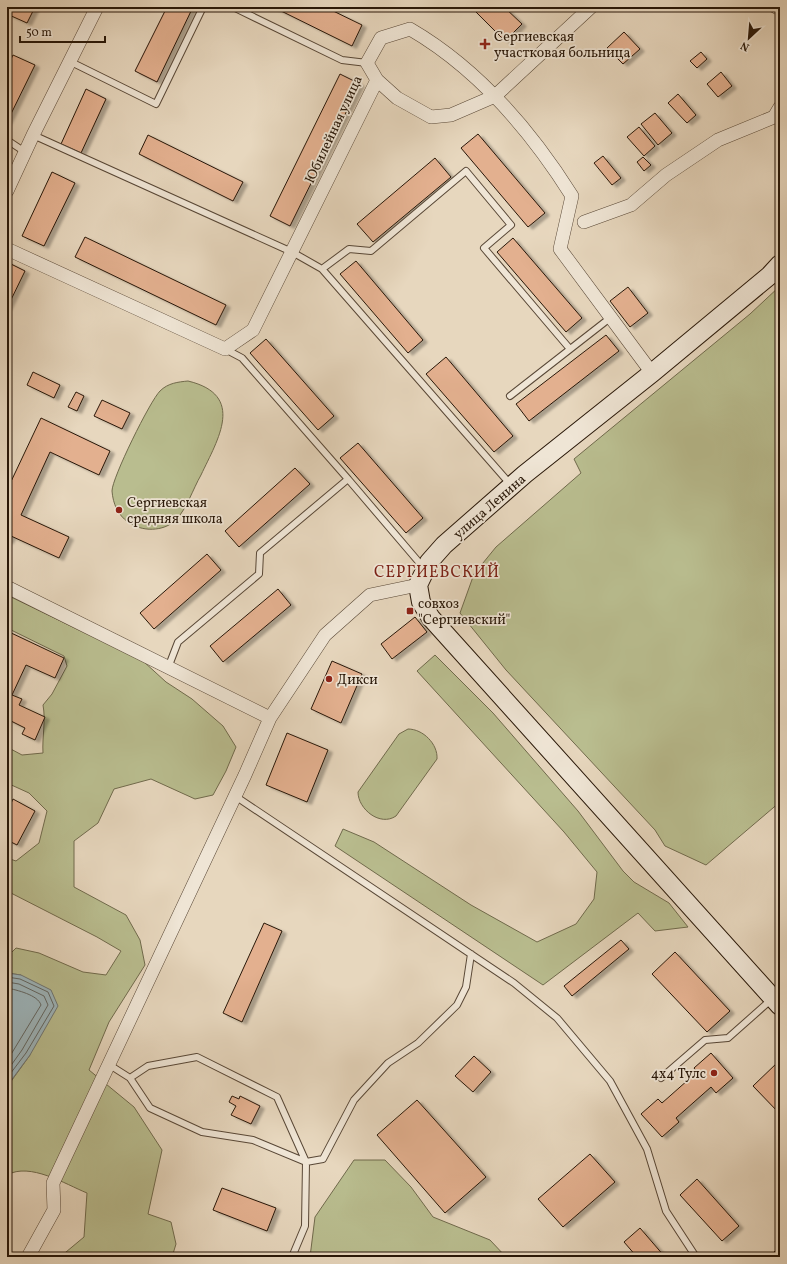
<svg xmlns="http://www.w3.org/2000/svg" width="787" height="1264" font-family="Vollkorn,serif">
<style>
.green{fill:#b9bd8f;stroke:#706a4c}
.water{fill:#9db6bd;stroke:#6e7675}
.lines{fill:none;stroke-linecap:round;stroke-linejoin:round}
.shore{stroke:#626662;stroke-width:1}
.building{fill:#e3b08f;stroke:#281708;filter:url(#shadow)}
.lane-casing{stroke:#584736;stroke-width:8}
.street-casing{stroke:#584736;stroke-width:14}
.secondary-casing{stroke:#281708;stroke-width:20}
.lane{stroke:#efe5d5;stroke-width:6}
.street{stroke:#efe5d5;stroke-width:13}
.secondary{stroke:#efe5d5;stroke-width:18}
.poi-dot{fill:#8f2418;stroke:#efe5d5;stroke-width:1.5}
.labels{text-anchor:middle;stroke-width:3.5;stroke-linejoin:round;paint-order:stroke}
.poi-label{font-size:14px;fill:#281708;stroke:#efe5d5;text-anchor:start}
.street-label{font-size:14px;fill:#281708;stroke:#efe5d5}
.quarter-label{font-size:16px;letter-spacing:1px;fill:#7a1f14;stroke:#efe5d5}
</style>
<defs>
<filter id="shadow"><feDropShadow dx="4.5" dy="2.5" stdDeviation="1" flood-color="#0004"/></filter>
</defs>
<rect width="100%" height="100%" fill="#e7d7be"/>
<filter id="stains"><feTurbulence type="fractalNoise" baseFrequency=".005" numOctaves="4"/><feColorMatrix values="0 0 0 0 .2 0 0 0 0 .09 0 0 0 0 .02 0 0 0 .5 -.17"/></filter>
<radialGradient id="worn" r=".72"><stop offset=".6" stop-color="#630" stop-opacity="0"/><stop offset="1" stop-color="#630" stop-opacity=".3"/></radialGradient>
<path class="green" d="M780 286V802L706 865 665 846 655 830 506 670 460 613 474 574 496 547 581 473 574 459 750 314Z
M188 381C246 395 218 439 201 475 193 489 187 508 176 520 163 532 142 532 128 522 118 515 113 504 112 491 112 478 150 401 160 391 168 383 178 382 188 381Z
M7 595 143 661 166 682 192 699 223 726 236 747 226 771 213 795 195 799 151 779 114 789 98 823 74 841V887L126 915 140 940 145 965 109 1022 89 1070 134 1107 162 1150 148 1214 171 1222 176 1244 172 1257H60L84 1237 87 1193C65 1184 30 1162 7 1175V1087L30 1055 21 975 7 973V957L16 948 39 953 83 972 106 975 121 951 97 937 7 891V858L16 861 39 843 47 811 29 793 7 783V747L22 755 43 753C42 737 46 721 43 705L52 694 67 666 64 656 7 628Z
M435 655 493 713 578 811 623 871 634 882 669 903 688 927 655 931 638 913 543 985 335 846 343 829 374 842 471 905 537 942 576 924 594 899 597 872 564 832 417 671Z
M408 729C423 729 438 744 437 759L396 816C380 827 358 809 358 792L399 734Z
M354 1160H385L411 1187 433 1217 490 1240 506 1257H310L315 1217Z"/>
<path class="water" d="M7 973 21 975 51 990 58 1006 30 1055 10 1082H7Z"/>
<g class="lines">
<path class="shore" d="M7 977 20 979 48 992 54 1006 26 1053 7 1078
M7 982 19 984 44 996 48 1005 22 1050 7 1071
M7 988C17 990 38 995 41 1005L7 1061"/>
</g>
<path class="building" d="M9 7H35L27 23 7 14Z
M167 7H193L157 82 135 71Z
M273 7H325L362 25 352 46Z
M471 7H504L522 24 505 41Z
M624 32 640 49 623 64 607 48Z
M701 52 707 59 697 68 690 61Z
M13 55 35 65 7 122V67Z
M721 72 732 86 718 97 707 84Z
M340 74 360 84 290 226 270 216Z
M86 89 106 99 81 153 61 144Z
M678 94 696 115 687 123 668 103Z
M655 113 672 133 658 145 641 124Z
M639 127 655 146 644 156 627 137Z
M478 134 545 213 528 227 461 148Z
M148 135 243 182 233 201 139 154Z
M603 156 621 178 612 185 594 163Z
M643 157 651 165 644 171 637 162Z
M435 158 451 177 373 242 357 224Z
M52 172 75 183 44 246 22 236Z
M85 237 226 305 216 325 75 257Z
M513 238 582 318 566 332 497 252Z
M356 261 423 340 408 353 340 274Z
M7 262 25 271 7 308Z
M628 287 648 313 630 327 610 301Z
M606 335 619 351 529 421 516 404Z
M266 339 334 416 318 430 250 353Z
M446 357 513 436 494 452 426 374Z
M33 372 60 385 54 398 27 385Z
M76 392 84 396 77 411 68 407Z
M102 400 130 413 122 429 94 416Z
M41 418 110 451 99 475 50 452 21 515 69 537 59 558 11 536 9 541H7V490Z
M358 443 423 518 406 533 340 458Z
M295 468 310 484 239 547 225 531Z
M207 554 221 570 154 629 140 613Z
M278 589 291 605 223 662 210 646Z
M415 617 427 632 392 659 381 644Z
M7 631 64 658 55 678 26 665 12 695 22 699 19 705 45 717 35 740 22 734 25 728 7 719Z
M332 661 362 674 341 723 311 709Z
M287 733 328 750 307 802 266 785Z
M13 799 35 811 17 845 7 840V812Z
M264 923 282 931 242 1022 223 1013Z
M621 940 629 949 572 996 564 986Z
M675 952 730 1011 707 1032 652 974Z
M711 1053 733 1078 716 1093 711 1087 676 1118 679 1122 662 1137 641 1114 658 1099 662 1103 697 1072 694 1068Z
M474 1056 491 1072 473 1092 455 1076Z
M778 1062 780 1063V1114L753 1086Z
M232 1096 239 1099 240 1096 260 1106 251 1124 231 1115 236 1106 229 1102Z
M417 1100 486 1177 445 1213 377 1135Z
M590 1154 615 1182 563 1227 538 1199Z
M697 1179 739 1226 722 1241 680 1195Z
M222 1188 276 1208 267 1231 213 1210Z
M640 1228 665 1257H637L624 1242Z
M780 1246V1257H769Z"/>
<g class="lines">
<defs>
<path id="lane" d="M233 7 342 60 367 63
M69 61 156 104 203 7
M33 135 292 252 322 269 511 485
M7 140 25 152
M322 269 349 249 371 251 466 171 511 225 484 248 570 349
M225 349 242 358 348 479
M510 396 610 318
M168 668 178 642 259 574 260 553 348 479 423 567
M235 796 514 983 557 1018 610 1081 647 1149 666 1211 696 1257
M108 1064 130 1078 150 1108 202 1132 253 1140 306 1162 323 1159 354 1100 388 1063 418 1043 457 1005 466 987 471 954
M130 1078 148 1066 197 1057 277 1097 306 1162 305 1226 292 1257
M661 1078 705 1040 728 1038 772 999"/>
<path id="street" d="M591 7 495 96 451 115 431 117 397 98 377 80 367 63 381 38 410 29C477 68 531 131 572 196L560 249 652 373
M776 7 780 9
M7 191 33 135 97 7
M584 222 631 205 666 175 718 140 774 117 780 107
M7 249 225 349 253 330 377 80
M7 587 270 718
M28 1257 54 1210 53 1183 245 775 270 718 325 635 370 595 418 585"/>
<path id="secondary" d="M780 264 769 276 652 373 525 474 444 545 429 562 418 585 421 602 431 618 780 1006"/>
</defs>
<use href="#lane" class="lane-casing"/>
<use href="#street" class="street-casing"/>
<use href="#secondary" class="secondary-casing"/>
<use href="#lane" class="lane"/>
<use href="#street" class="street"/>
<use href="#secondary" class="secondary"/>
</g>
<g class="poi-dot">
<path d="M483 38h4v4h4v4h-4v4h-4v-4h-4v-4h4z"/>
<circle cx="119" cy="510" r="4"/>
<rect x="406" y="607" width="8" height="8" rx="2"/>
<circle cx="329" cy="679" r="4"/>
<circle cx="714" cy="1073" r="4"/>
</g>
<g class="labels">
<g class="poi-label">
<text x="494" y="41">Сергиевская<tspan x="494" dy="16">участковая больница</tspan></text>
<text x="127" y="507">Сергиевская<tspan x="127" dy="16">средняя школа</tspan></text>
<text x="418" y="608">совхоз<tspan x="418" dy="16">"Сергиевский"</tspan></text>
<text x="337" y="684">Дикси</text>
<text x="706" y="1078" text-anchor="end">4x4 Тулс</text>
</g>
<g class="street-label">
<text transform="translate(333 129) rotate(-65)" y="5">Юбилейная улица</text>
<text transform="translate(489 506) rotate(-41)" y="5">улица Ленина</text>
</g>
<g class="quarter-label">
<text x="437" y="577">СЕРГИЕВСКИЙ</text>
</g>
</g>
<rect width="787" height="1264" fill="none" stroke="#e7d7be" stroke-width="24"/>
<rect x="8" y="8" width="771" height="1248" fill="none" stroke="#281708" stroke-width="2"/>
<rect x="12" y="12" width="763" height="1240" fill="none" stroke="#281708"/>
<g transform="translate(749 38) rotate(206)" stroke="#efe5d5" stroke-width="3" paint-order="stroke">
<path d="M0-3L7 15L0 10L-7 15Z" fill="#281708"/>
<text y="-6" font-size="11" font-weight="bold" text-anchor="middle" fill="#281708">N</text>
</g>
<path d="M20 36v6h85v-6" fill="none" stroke="#281708" stroke-width="2"/>
<text x="26" y="36" font-size="12" fill="#281708" stroke="#efe5d5" stroke-width="3" paint-order="stroke">50 m</text>
<rect width="100%" height="100%" filter="url(#stains)"/>
<rect width="100%" height="100%" fill="url(#worn)"/>
</svg>
